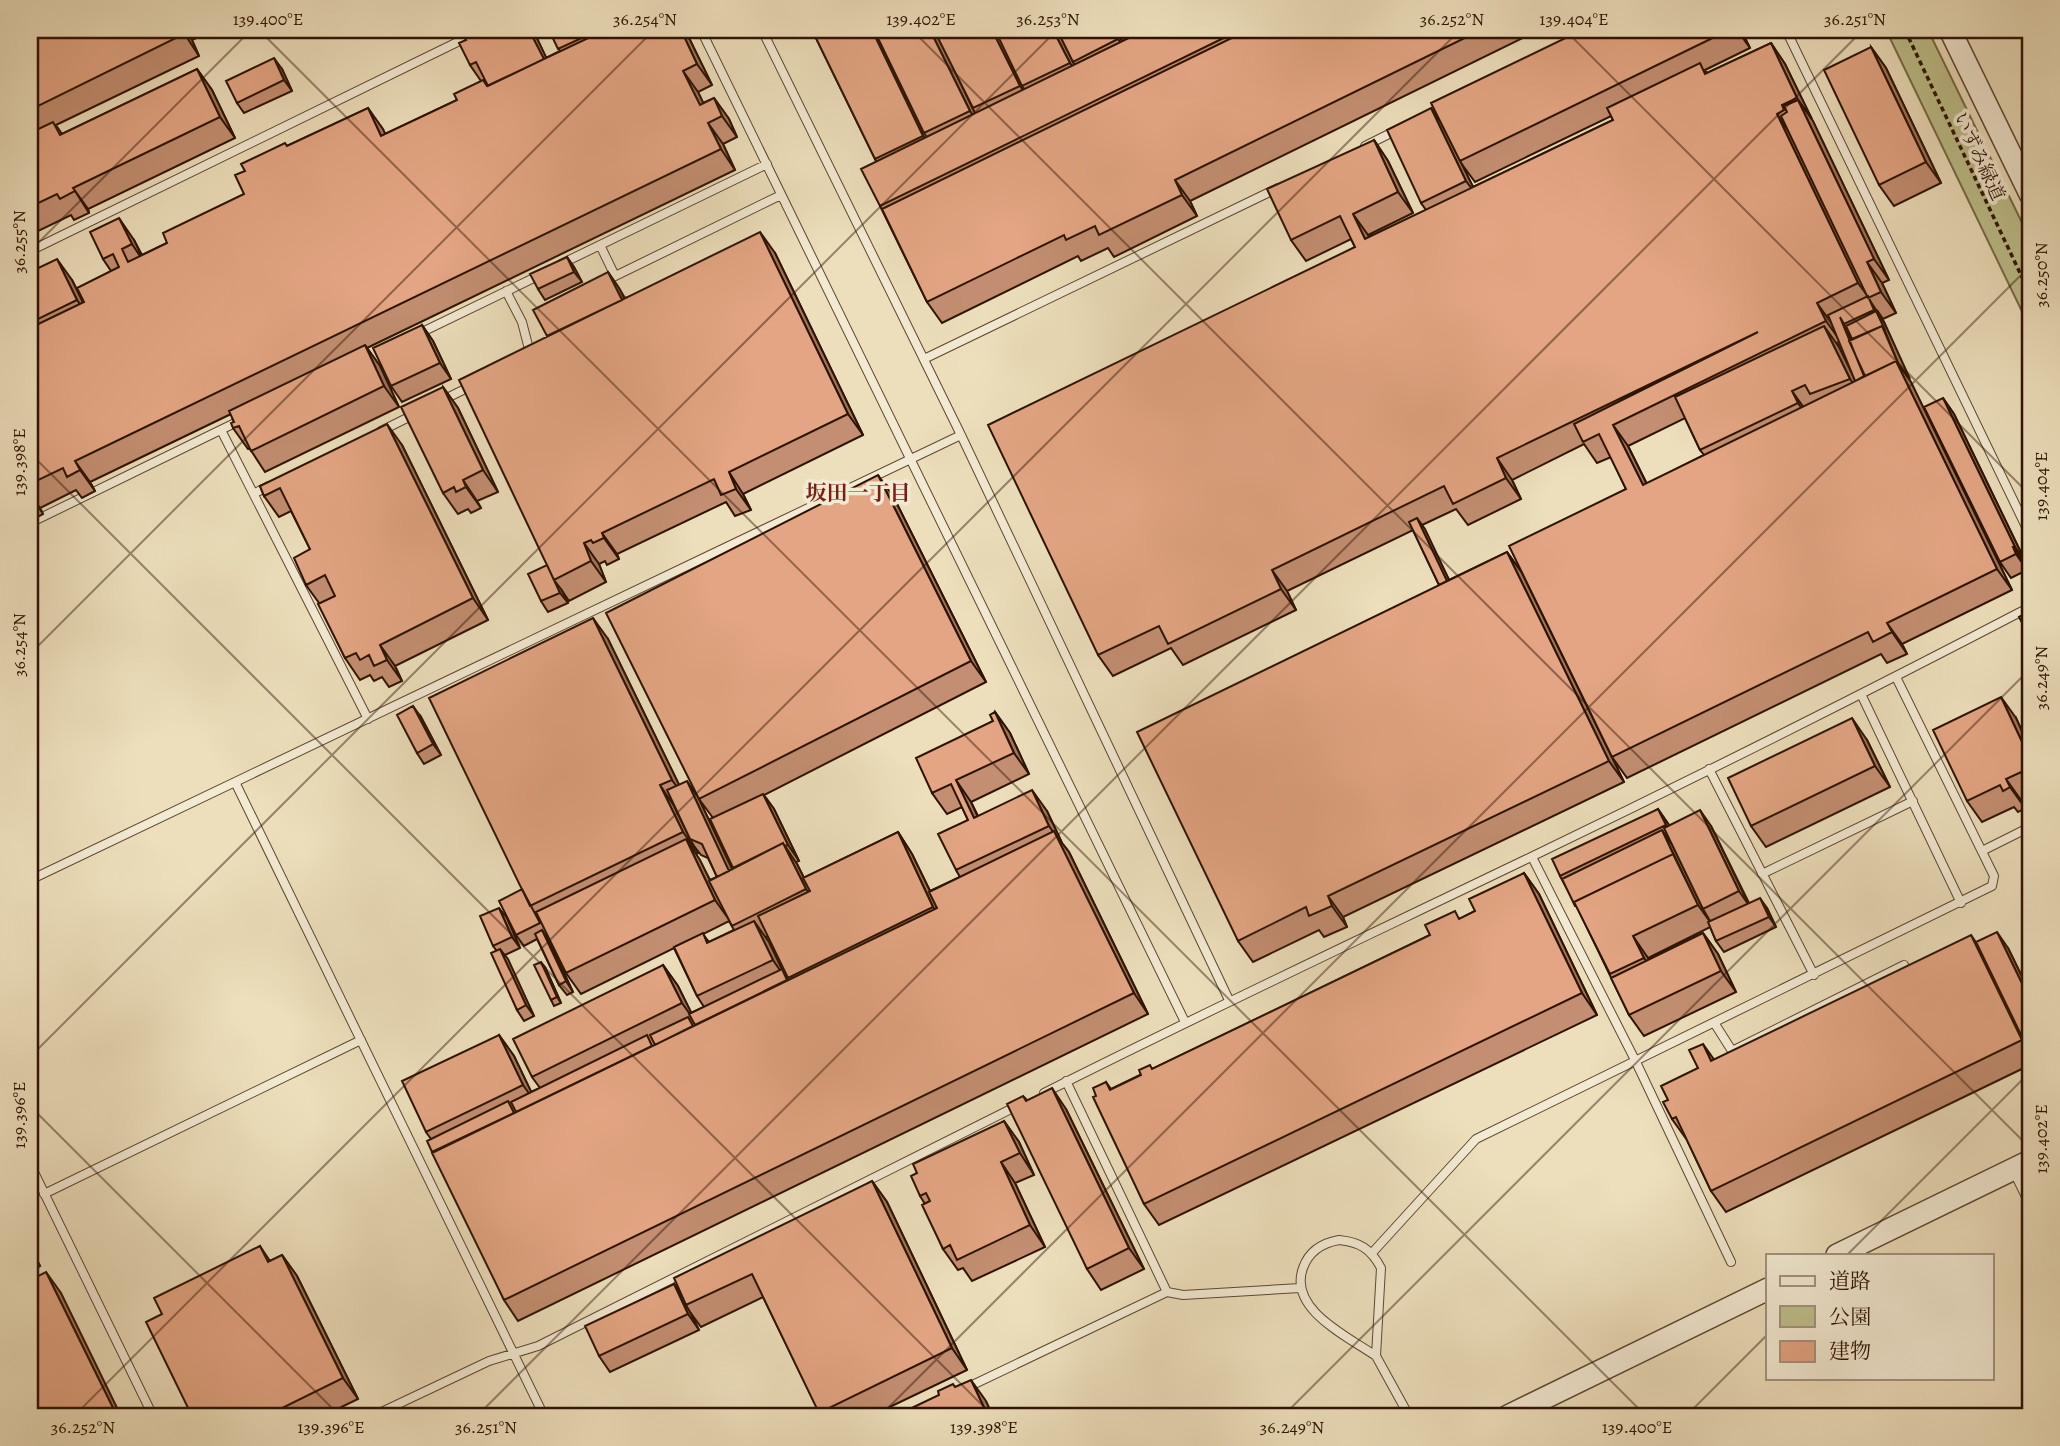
<svg xmlns="http://www.w3.org/2000/svg" width="2060" height="1446" font-family="Alegreya,'Noto Serif JP',serif">
<style>
.green{fill:#bec08c;stroke:#766a48;stroke-width:2}
.lines{fill:none;stroke-linecap:round;stroke-linejoin:round}
.service-casing{stroke:#5d4631;stroke-width:10}
.tertiary-casing{stroke:#5d4631;stroke-width:24}
.path{stroke:#2d1303;stroke-width:3.5;stroke-dasharray:5 3.5;stroke-linecap:butt}
.service{stroke:#f3ead3;stroke-width:8}
.tertiary{stroke:#f3ead3;stroke-width:21}
.wall{fill:#c38e71;stroke:#2d1303;stroke-width:2;fill-rule:evenodd}
.shaded-wall{fill:#9f745c;stroke:#2d1303;stroke-width:2}
.building{fill:#e3a583;stroke:#2d1303;stroke-width:2}
.ticks{fill:none;stroke:#2d1303;stroke-width:2;stroke-opacity:0.45}
.labels{text-anchor:middle;stroke-width:7;stroke-linejoin:round;paint-order:stroke}
.street-label{font-size:19px;fill:#2d1303;stroke:#f3ead3}
.neighbourhood-label{font-size:21px;font-weight:bold;fill:#7a1f14;stroke:#f3ead3}
.neatline{fill:none;stroke:#2d1303;stroke-width:2.5}
.ticks-label{font-size:18px;text-anchor:middle;fill:#2d1303}
</style>
<rect width="100%" height="100%" fill="#eddfbc"/>
<filter id="stains"><feTurbulence type="fractalNoise" baseFrequency=".00286" numOctaves="4"/><feColorMatrix values="0 0 0 0 .2 0 0 0 0 .09 0 0 0 0 .02 0 0 0 .5 -.17"/></filter>
<radialGradient id="worn" r=".72"><stop offset=".6" stop-color="#630" stop-opacity="0"/><stop offset="1" stop-color="#630" stop-opacity=".3"/></radialGradient>
<path class="green" d="M1886 30H1928L2030 239V328Z"/>
<g class="lines">
<defs>
<path id="service" d="M701 30 1185 1022
M762 30 961 435 1229 1000
M1786 30 2030 535
M1365 146 1397 130
M600 245 615 276
M30 251 482 30
M561 264 767 164
M605 281 781 195
M506 291 522 322 530 353
M416 335 540 275
M924 359 1278 188
M441 401 473 385
M221 430 368 719
M381 431 417 413
M255 493 269 486
M30 523 241 420
M1861 694 1961 903
M1709 769 1814 975
M235 782 544 1416
M1982 851 2030 827
M1532 857 1636 1062 1731 1262
M1762 874 1913 801
M30 880 961 435
M1715 1024 1734 1054
M1732 1051 1904 965
M1066 1081 1167 1292
M1044 1093C1205 1012 1369 935 1531 857 1699 776 1865 693 2030 607
M30 1164 153 1416
M2013 1170 2030 1205
M44 1194 361 1040
M1339 1240C1360 1242 1371 1249 1381 1268L1376 1356C1347 1336 1288 1309 1303 1268 1309 1251 1322 1243 1339 1240Z
M1372 1253 1476 1139 1992 886 1994 876 1896 677
M1376 1356 1409 1416
M964 1389 1167 1292 1183 1295 1300 1288
M373 1416 489 1361 538 1346 1017 1106"/>
<path id="tertiary" d="M1950 30 2030 194
M1837 1255 2030 1161
M1508 1416 1768 1289"/>
</defs>
<use href="#service" class="service-casing"/>
<use href="#tertiary" class="tertiary-casing"/>
<path class="path" d="M1905 30 2030 294"/>
<use href="#service" class="service"/>
<use href="#tertiary" class="tertiary"/>
</g>
<path class="wall" d="M30 30H213L192 40 199 56 56 125 62 134 197 69 212 90 235 138 88 209 89 213 74 220 71 215 30 235Z
M479 30H533L546 58 560 51 549 30H683L690 40 712 85 698 92 703 103 714 98 729 119 737 137 723 144 735 170 367 348 380 366 399 407 265 472 250 449H248L233 428 234 422 231 414 90 482 95 491 82 498 76 490 40 508 43 514 32 520 30 516V272L72 280 83 302 111 271 103 259 134 240 142 255 167 243 244 194 245 171 287 146 368 108 385 134 457 100 481 81 470 65 466 40Z
M812 30H1539L1190 201 1197 216 1114 257 1108 248 1081 261 1078 256 942 323 927 302 880 206 876 161Z
M1582 30H1741L1750 48 1705 70 1707 73 1771 43 1785 64 1889 280 1882 283 1896 313 1883 319 1877 310 1884 322 1909 379 2012 590 1902 644 1907 654 1887 663 1881 654 1627 778 1612 757 1626 489 1611 457 1597 463 1584 444 1512 480 1521 499 1468 525 1456 509 1422 525 1449 580 1507 552 1522 573 1624 782 1343 917 1347 927 1324 937 1319 930 1253 962 1238 941 1439 585 1413 530 1287 591 1296 610 1183 665 1171 648 1113 676 1098 655 1355 247 1351 239 1306 261 1291 240 1374 140 1388 161 1413 213 1368 235 1369 237 1426 210 1421 203 1441 123ZM1611 116 1613 120 1473 187 1461 163 1475 182ZM1839 342 1852 374 1837 343ZM1685 418 1700 450 1704 455 1647 484 1628 446Z
M1871 47 1886 68 1941 183 1894 206 1879 185Z
M282 69 292 91 244 113 237 103Z
M775 253 863 435 743 494 751 510 735 516 726 502 617 554 619 559 607 565 605 561 599 564 606 582 569 601 561 589 568 603 548 612 541 601 547 565V336L608 272 619 288 625 298Z
M567 257 574 267 582 282 545 300 538 289Z
M422 325 433 341 451 379 402 402 391 386Z
M443 387 458 408 498 492 477 501 481 508 471 513 468 509 458 514 443 493Z
M1943 398 1954 414 2026 563H2024L2027 570 2011 578 2000 562Z
M402 445 488 620 395 666 402 681 389 687 382 677 374 681 370 675 360 680 345 658 319 603 306 585 310 549 291 511 279 517 264 496 260 486Z
M893 496 986 682 764 795 774 809 799 861 796 862 804 878 898 832 912 854 930 891 960 877 956 870 968 820 962 807 947 814 932 793 993 721 995 712 1010 733 1029 774 971 802 978 816 1047 811 1062 843 1069 852 1148 1014 518 1321 504 1300 431 1139 426 1132 499 1035 514 1056 531 1092 540 1088 532 1077 663 965 678 986 691 1013 704 1007 697 996 674 948 581 994 566 973 547 934 545 935 549 941 573 992 567 995 559 985 537 939 524 946 516 935 522 889 608 639 679 785 698 797 732 869 733 868 713 818 699 799ZM694 846 701 855 708 858 717 877 710 880 696 854 698 853ZM729 921 734 930 709 942 703 934ZM768 936 788 977 782 969 766 937Z
M421 717 441 755 424 764 417 753Z
M2016 718 2030 749V796L2021 800 2025 808 2018 812 2014 807 1982 822 1967 801Z
M1867 740 1890 787 1766 847 1751 826Z
M1658 809 1669 825 1711 826 1749 903 1767 908 1776 927 1724 952 1716 941 1710 927 1648 958 1649 959 1703 933 1718 954 1736 992 1644 1036 1629 1015 1579 911 1560 876Z
M1524 873 1539 894 1597 1015 1159 1225 1144 1204 1096 1096 1106 1082 1111 1089 1430 935 1475 911Z
M507 918 520 948 505 955 534 1016 524 1021 517 1010 496 950 493 946Z
M1979 947 2008 948 2030 993V1065L1726 1212 1711 1191 1687 1140 1672 1119 1668 1100 1714 1060Z
M545 967 561 1003 554 1006 551 1000Z
M1023 1096 1027 1100 1066 1109 1144 1269 1101 1290 1087 1269Z
M1004 1121 1019 1142 1034 1175 1015 1183 1045 1247 972 1281 963 1268 958 1270 943 1249 925 1204 920 1196Z
M872 1181 887 1202 967 1370 871 1416H821L763 1297 701 1327 690 1312 699 1330 610 1372 599 1356 674 1284 682 1295Z
M30 1246 40 1266 30 1272Z
M260 1246 270 1261 282 1255 297 1276 358 1399 323 1416H192L162 1314Z"/>
<path class="shaded-wall" d="M182 30H184L192 40 199 56Z
M529 30H533L557 80 546 64Z
M681 30H683L690 40 712 85 697 64Z
M872 30H876L924 133 933 146 938 157 923 136Z
M930 30H935L984 132 970 111Z
M992 30H996L1022 86 1029 95 1035 108 1020 86Z
M1053 30H1058L1073 62 1084 84 1070 63Z
M1114 30H1118L1121 39 1133 60 1118 39Z
M1737 30H1741L1750 48Z
M1771 43 1785 64 1812 119 1797 98Z
M1871 47 1886 68 1941 183 1926 162Z
M274 58 282 69 292 91 284 80Z
M197 69 212 90 235 138 220 117Z
M683 71 698 92 712 121 700 105Z
M714 98 729 119 737 137 722 116Z
M1798 100 1813 121 1889 280 1874 259Z
M368 108 383 129 396 157 381 136Z
M1431 108 1442 124 1478 197 1466 181Z
M1777 114 1791 135 1869 298 1858 283Z
M708 123 723 144 735 170 721 149Z
M1374 140 1388 161 1413 213 1398 192Z
M1175 180 1190 201 1197 216 1182 195Z
M73 188 88 209 89 213 75 191Z
M1353 214 1368 235 1380 260 1365 239Z
M119 218 134 240 146 265 132 244Z
M760 232 775 253 863 435 848 414Z
M567 257 574 267 582 282 574 272Z
M57 259 72 280 92 321 77 300Z
M1867 262 1882 283 1896 313 1881 292Z
M608 272 619 288 633 316 622 300Z
M1869 299 1884 322 1910 379 1898 363 1879 316Z
M1817 303 1832 324 1841 342 1826 321Z
M1840 317 1847 329 1867 377 1868 384Z
M422 325 433 341 451 379 440 363Z
M1824 326 1839 347 1865 400 1850 379Z
M365 345 380 366 399 407 384 386Z
M1896 361 1911 382 2012 590 1997 569Z
M443 387 458 408 498 492 483 470Z
M1792 391 1807 412 1813 425 1798 403Z
M1943 398 1954 414 2026 563 2015 547Z
M387 424 402 445 488 620 473 598Z
M1613 425 1628 446 1658 507 1643 485Z
M1497 458 1512 480 1521 499 1506 478Z
M75 461 90 482 95 491 80 470Z
M729 472 743 494 751 510 736 489Z
M878 475 893 496 986 682 971 661Z
M463 480 477 501 481 508 466 487Z
M30 493 40 508 43 514 30 495Z
M1417 518 1425 529 1458 599 1450 589Z
M602 533 617 554 619 559 604 538Z
M584 543 599 564 606 582 591 561Z
M2013 547 2024 563 2027 570 2016 554Z
M1507 552 1522 573 1624 782 1609 761Z
M1272 570 1287 591 1296 610 1281 589Z
M554 580 561 589 568 603 560 593Z
M593 618 608 639 687 801 672 780Z
M1887 623 1902 644 1907 654 1892 632Z
M380 645 395 666 402 681 387 660Z
M2001 697 2016 718 2030 749V759Z
M413 706 421 717 441 755 433 744Z
M995 712 1010 733 1029 774 1014 753Z
M1852 718 1867 740 1890 787 1875 766Z
M2006 779 2021 800 2025 808 2010 787Z
M956 780 971 802 988 839 974 818Z
M687 781 698 797 742 890 730 874Z
M660 785 674 806 690 839 698 853 683 832Z
M1032 790 1047 811 1062 843 1069 852 1148 1014 1134 993 1056 836 1049 826Z
M763 794 774 809 799 861 788 845Z
M1658 809 1669 825 1677 841 1666 825Z
M1700 810 1711 826 1750 907 1739 891Z
M1662 830 1673 846 1703 909 1713 926 1698 905Z
M898 832 912 854 948 928 933 907Z
M686 839 700 860 730 921 715 900Z
M783 843 797 864 820 910 806 889Z
M1524 873 1539 894 1597 1015 1582 993Z
M1328 896 1343 917 1347 927 1332 906Z
M1760 898 1767 908 1776 927 1769 917Z
M499 908 507 918 520 948 512 937Z
M754 921 769 942 788 982 773 960Z
M542 930 549 941 573 992 566 981Z
M1997 932 2008 948 2030 993V1000Z
M1703 933 1718 954 1736 992 1721 971Z
M1971 935 1986 957 2030 1053 2022 1040Z
M1633 936 1648 958 1658 979 1644 958Z
M500 949 508 959 534 1016 526 1005Z
M541 962 545 967 561 1003 557 997Z
M663 965 678 986 697 1024 682 1003Z
M499 1035 514 1056 538 1106 523 1085Z
M1703 1044 1718 1065 1711 1061Z
M1052 1088 1066 1109 1144 1269 1129 1248Z
M1004 1121 1019 1142 1034 1175 1020 1153Z
M1001 1162 1015 1183 1045 1247 1030 1225Z
M872 1181 887 1202 967 1370 952 1348Z
M30 1246 40 1266 30 1252Z
M282 1255 297 1276 358 1399 343 1378Z
M46 1272 61 1293 121 1416H117Z
M674 1284 685 1300 686 1305 690 1312 699 1330 688 1314Z
M971 1380 986 1401 993 1416H988Z"/>
<path class="building" d="M30 30H182L184 34 30 110Z
M479 30H529L544 59 488 86 476 62 470 65 459 43 466 40 464 37Z
M549 30H599L558 49Z
M605 30H681L697 64 683 71 700 105 714 98 722 116 708 123 721 149 75 461 80 470 67 477 63 468 30 484V328L84 302 77 288 119 267 113 254 103 259 90 232 119 218 132 244 122 249 128 262 167 243 163 233 244 194 235 175 245 171 241 164 285 143 287 146 368 108 381 136 457 100 454 94 483 80 487 86Z
M812 30H872L923 136 875 159Z
M874 30H930L970 111 924 133Z
M934 30H992L1020 86 973 108Z
M995 30H1053L1070 63 1022 86Z
M1057 30H1114L1118 39 1073 62Z
M1117 30H1140L1121 39Z
M1145 30H1240L880 206 861 169Z
M1248 30H1481L1175 180 1182 195 1099 235 1095 226 1066 240 1064 235 927 302 882 209Z
M1582 30H1729L1460 161 1431 103Z
M1771 43 1797 98 1782 105 1784 110 1777 114 1858 283 1817 303 1826 321 1613 425 1643 485 1896 361 1997 569 1887 623 1892 632 1873 642 1868 632 1612 757 1509 546 1626 489 1599 434 1583 442 1574 424 1758 332 1497 458 1506 478 1453 504 1444 486 1272 570 1281 589 1168 644 1159 626 1098 655 988 425 1355 247 1340 216 1291 240 1267 189 1374 140 1398 192 1353 214 1365 239 1613 120 1607 108 1700 63 1705 74Z
M1871 47 1926 162 1879 185 1824 70Z
M274 58 284 80 237 103 226 81Z
M197 69 220 117 73 188 75 191 60 199 57 194 30 207V133L53 122 60 135Z
M1798 100 1874 259 1867 262 1881 292 1868 298 1781 116 1787 112 1784 106Z
M1431 108 1466 181 1421 203 1387 130Z
M760 232 848 414 729 472 736 489 721 495 714 479 602 533 604 538 593 543 591 540 584 543 591 561 554 580 459 380Z
M567 257 574 272 538 289 530 274Z
M57 259 77 300 30 323V272Z
M608 272 622 300 547 336 533 310Z
M1868 296 1874 310 1844 324 1840 317 1864 376 1855 381 1828 315Z
M1876 311 1885 330 1882 326 1852 339 1846 326Z
M422 325 440 363 391 386 373 348Z
M1824 326 1850 379 1810 394 1805 385 1792 391 1798 403 1700 450 1675 397Z
M1882 326 1898 363H1897L1896 361 1865 376 1849 341Z
M365 345 384 386 251 451 239 426 233 428 231 423 234 422 229 411Z
M443 387 483 470 463 480 466 487 456 492 454 487 443 493 401 407Z
M1943 398 2015 547H2013L2016 554 2000 562 1924 407Z
M387 424 473 598 380 645 387 660 374 666 369 655 360 660 356 653 345 658 318 604 335 596 325 575 306 585 294 558 310 549 280 488 264 496 260 486Z
M878 475 971 661 699 799 606 613Z
M1417 518 1447 581 1439 585 1409 522Z
M1507 552 1609 761 1328 896 1332 906 1309 916 1306 907 1238 941 1137 732Z
M547 565 560 593 541 601 528 574Z
M2030 611V638L2019 617Z
M593 618 672 780 660 785 683 832 530 906 429 698Z
M2001 697 2030 759V768L2006 779 2010 787 2003 791 2000 785 1967 801 1933 730Z
M413 706 433 744 417 753 397 715Z
M995 712 1014 753 956 780 974 818 1032 790 1049 826 956 870 938 834 968 820 951 784 932 793 916 758 993 721 990 715Z
M1852 718 1875 766 1751 826 1728 778Z
M687 781 729 871 717 877 702 844 690 839 667 790Z
M763 794 788 845 785 846 783 843 733 868 710 819Z
M1658 809 1666 825 1560 876 1552 859Z
M1700 810 1739 891 1703 909 1664 828Z
M1662 830 1675 858 1673 854 1574 902 1576 906H1575L1562 879Z
M1054 831 1134 993 504 1300 432 1153 937 908 929 892Z
M898 832 933 907 788 978 758 916 810 891 803 878Z
M686 839 715 900 566 973 536 912Z
M783 843 806 889 732 926 709 881Z
M1673 854 1698 905 1633 936 1644 958 1610 974 1574 902Z
M1524 873 1582 993 1144 1204 1093 1097 1096 1096 1093 1088 1106 1082 1110 1090 1141 1075 1139 1070 1150 1065 1152 1069 1430 935 1425 925 1455 911 1459 919 1475 911 1469 899Z
M522 889 540 923 516 935 499 901Z
M1760 898 1769 917 1716 941 1708 922Z
M499 908 512 937 493 946 480 916Z
M754 921 773 960 697 996 674 947 703 933 707 943Z
M542 930 566 981 559 985 535 934Z
M1997 932 2030 1000V1043L2026 1045 1976 942Z
M1703 933 1721 971 1629 1015 1611 978Z
M1971 935 2022 1040 1711 1191 1676 1117 1672 1119 1663 1102 1668 1100 1661 1086 1698 1068 1689 1050 1703 1044 1711 1061Z
M500 949 526 1005 517 1010 491 953Z
M541 962 557 997 551 1000 534 965Z
M663 965 682 1003 532 1077 513 1039Z
M782 969 787 980 695 1025 689 1014Z
M688 1017 693 1026 655 1045 650 1035Z
M499 1035 523 1085 426 1132 402 1081Z
M647 1035 652 1046 516 1112 511 1102Z
M1052 1088 1129 1248 1087 1269 1007 1104 1023 1096 1026 1101Z
M508 1101 514 1113 432 1152 427 1141Z
M1004 1121 1020 1153 1001 1162 1030 1225 957 1260 950 1245 943 1249 922 1205 930 1201 926 1193 920 1196 911 1176 917 1173 913 1164Z
M2030 1170V1190L2022 1174Z
M872 1181 952 1348 819 1413 752 1274 686 1305 674 1278Z
M260 1246 268 1262 282 1255 343 1378 266 1416H192L146 1322 162 1314 154 1298Z
M46 1272 117 1416H36L30 1404V1280Z
M674 1284 688 1314 599 1356 585 1326Z
M971 1380 988 1416H895L939 1395 938 1391 953 1384 955 1387Z"/>
<path class="ticks" d="M259 30 1646 1416M912 30 2030 1148M1565 30 2030 495M30 251 251 30M30 453 993 1416M30 654 654 30M30 1057 1057 30M30 1106 340 1416M1847 1255 2030 1072M74 1416 1460 30M477 1416 1863 30M880 1416 2030 266M1283 1416 2030 669M1686 1416 1768 1334"/>
<g class="labels">
<g class="street-label">
<text transform="translate(1980 156) rotate(65)" y="7">いずみ緑道</text>
</g>
<g class="neighbourhood-label">
<text x="858" y="500">坂田一丁目</text>
</g>
</g>
<rect width="2060" height="1446" fill="none" stroke="#eddfbc" stroke-width="77"/>
<rect x="1766" y="1254" width="228" height="126" fill="#f3ead3" stroke="#a49480" stroke-width="2"/>
<rect x="1780" y="1276" width="35" height="10" fill="#f3ead3" stroke="#a49480" stroke-width="2"/>
<text x="1829" y="1288" font-size="21" fill="#2d1303">道路</text>
<rect x="1780" y="1306" width="35" height="21" fill="#bec08c" stroke="#a49480" stroke-width="2"/>
<text x="1829" y="1324" font-size="21" fill="#2d1303">公園</text>
<rect x="1780" y="1341" width="35" height="21" fill="#e3a583" stroke="#a49480" stroke-width="2"/>
<text x="1829" y="1358" font-size="21" fill="#2d1303">建物</text>
<rect x="38" y="38" width="1984" height="1370" class="neatline"/>
<g class="ticks-label">
<text x="268" y="25">139.400°E</text>
<text x="645" y="25">36.254°N</text>
<text x="921" y="25">139.402°E</text>
<text x="1048" y="25">36.253°N</text>
<text x="1452" y="25">36.252°N</text>
<text x="1574" y="25">139.404°E</text>
<text x="1855" y="25">36.251°N</text>
<text transform="translate(19 242) rotate(-90)" y="6">36.255°N</text>
<text transform="translate(2041 275) rotate(-90)" y="6">36.250°N</text>
<text transform="translate(19 462) rotate(-90)" y="6">139.398°E</text>
<text transform="translate(2041 486) rotate(-90)" y="6">139.404°E</text>
<text transform="translate(19 645) rotate(-90)" y="6">36.254°N</text>
<text transform="translate(2041 678) rotate(-90)" y="6">36.249°N</text>
<text transform="translate(19 1115) rotate(-90)" y="6">139.396°E</text>
<text transform="translate(2041 1139) rotate(-90)" y="6">139.402°E</text>
<text x="83" y="1433">36.252°N</text>
<text x="331" y="1433">139.396°E</text>
<text x="486" y="1433">36.251°N</text>
<text x="984" y="1433">139.398°E</text>
<text x="1292" y="1433">36.249°N</text>
<text x="1637" y="1433">139.400°E</text>
</g>
<rect width="100%" height="100%" filter="url(#stains)"/>
<rect width="100%" height="100%" fill="url(#worn)"/>
</svg>
